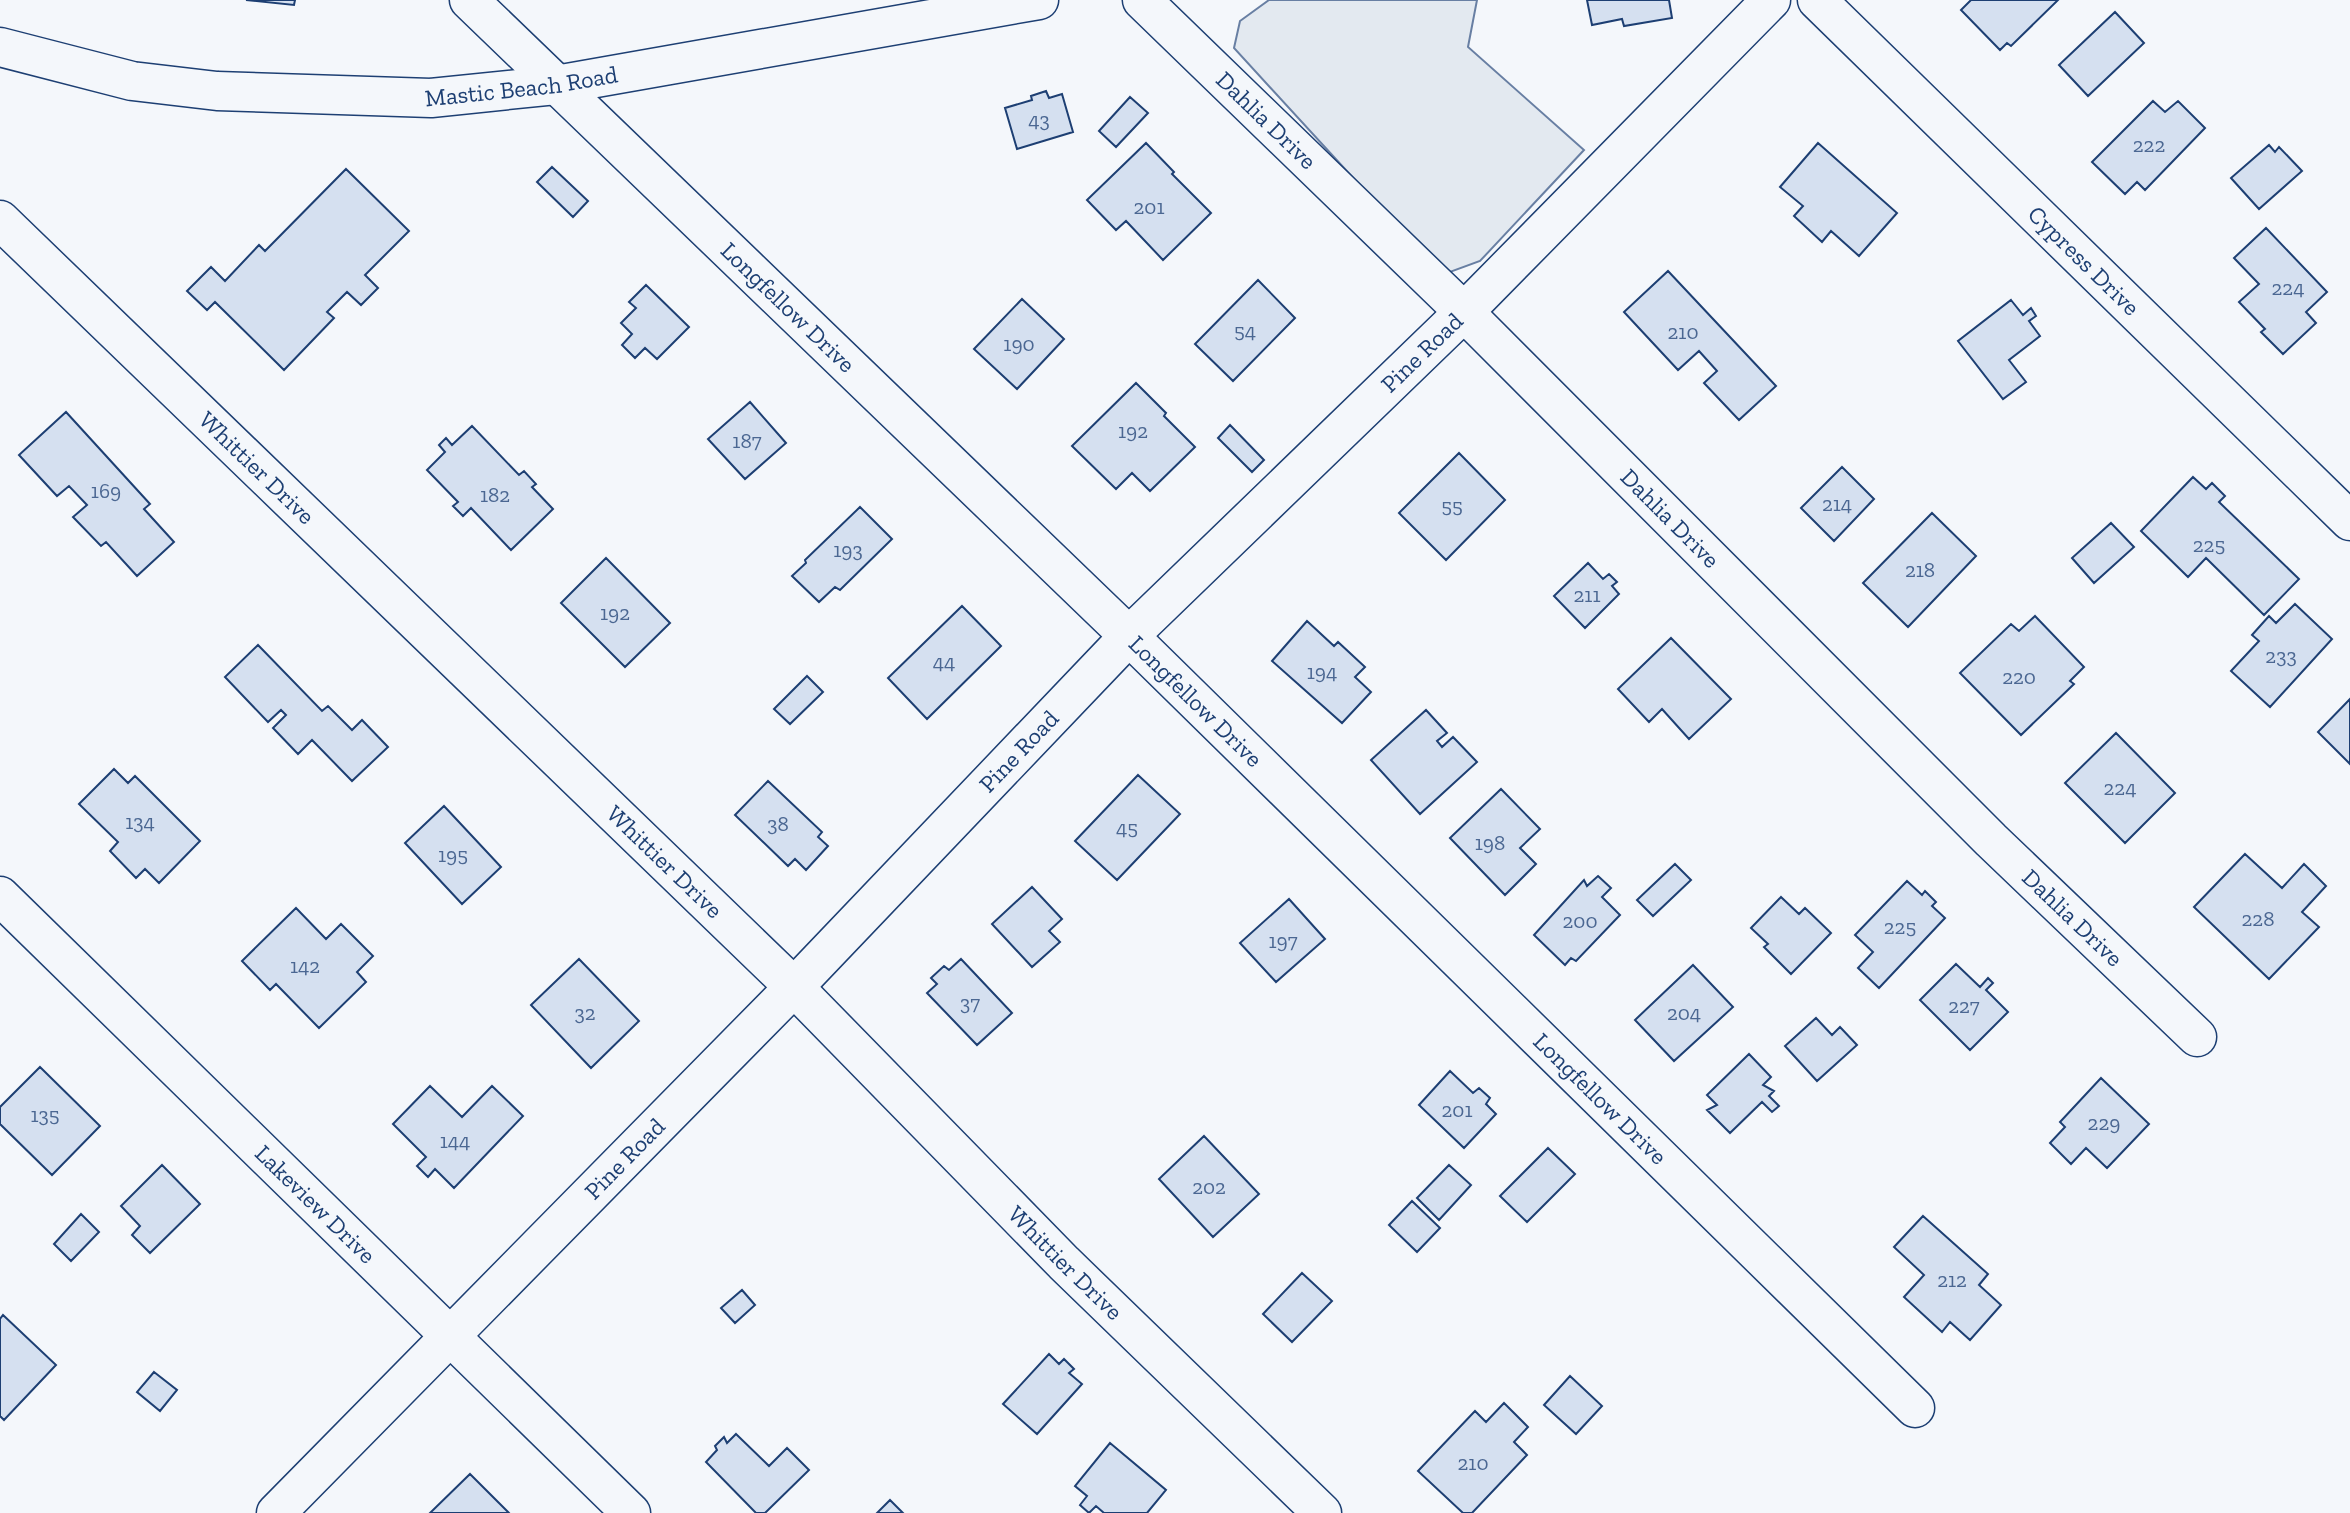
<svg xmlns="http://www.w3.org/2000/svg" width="2350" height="1513" font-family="'Zilla Slab',serif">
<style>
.green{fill:#e3e9f0;stroke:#687fa3;stroke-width:2}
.building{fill:#d5e0f0;stroke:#1d3f73;stroke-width:2}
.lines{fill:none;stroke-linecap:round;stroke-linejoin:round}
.minor-casing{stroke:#1d3f73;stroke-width:41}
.minor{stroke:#f4f7fb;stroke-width:38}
.labels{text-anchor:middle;stroke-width:5;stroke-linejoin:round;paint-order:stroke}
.number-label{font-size:21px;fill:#4b6792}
.street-label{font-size:24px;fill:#1d3f73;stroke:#f4f7fb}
</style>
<rect width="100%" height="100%" fill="#f4f7fb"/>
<path class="green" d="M1269 0H1477L1468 47 1584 150 1480 261 1450 272 1422 253 1234 48 1240 21Z"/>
<path class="building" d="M246 0H295L294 5Z
M1587 0H1669L1672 18 1624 26 1622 19 1592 25Z
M1971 0H2058L2011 46 2007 43 2000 50 1961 10Z
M2115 12 2144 43 2088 96 2059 65Z
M1046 91 1049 98 1062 94 1073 132 1017 149 1005 108 1032 100 1031 96Z
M1130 97 1148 113 1116 147 1099 131Z
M2153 101 2165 112 2178 101 2205 128 2145 190 2137 182 2125 194 2092 162Z
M1146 143 1174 172 1172 174 1211 213 1163 260 1126 221 1116 230 1087 200Z
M1818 143 1897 213 1859 256 1831 231 1822 242 1794 216 1803 206 1780 187Z
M2269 145 2275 152 2279 147 2302 171 2259 209 2231 178Z
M552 167 588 201 573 217 537 182Z
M346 169 409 231 365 275 378 288 361 305 347 292 327 312 334 318 284 370 215 302 207 310 187 291 211 267 225 281 259 245 265 251Z
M2266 228 2327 292 2306 312 2316 323 2283 354 2261 332 2265 329 2239 302 2259 284 2234 258Z
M1668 271 1776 386 1739 420 1704 383 1717 371 1699 351 1678 370 1624 312Z
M1258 280 1295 318 1233 381 1195 344Z
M646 285 689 327 657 359 645 348 635 358 622 345 632 334 621 323 636 308 629 302Z
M1022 299 1064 339 1017 389 974 349Z
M2011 300 2023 315 2031 308 2036 316 2029 321 2040 336 2009 360 2026 382 2003 399 1958 341Z
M1136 383 1166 413 1164 416 1195 447 1150 491 1132 473 1116 489 1072 446Z
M750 402 786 443 745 479 708 439Z
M66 412 150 504 144 509 174 542 137 576 106 542 101 546 73 517 87 505 69 486 57 496 19 455Z
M1230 425 1264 460 1252 472 1218 438Z
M472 426 519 475 524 471 536 484 532 487 553 509 511 550 471 508 463 516 453 506 458 502 427 470 445 452 439 445 446 438 452 445Z
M1459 453 1505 500 1446 560 1399 513Z
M1842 467 1874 499 1834 541 1801 508Z
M2193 477 2206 489 2212 483 2225 496 2219 502 2299 579 2264 615 2206 558 2188 577 2141 531Z
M860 507 892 539 840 590 835 587 819 602 792 576 806 563 805 560Z
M1932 513 1976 556 1908 627 1863 583Z
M2111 523 2134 547 2094 583 2072 558Z
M606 558 670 623 625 667 561 603Z
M1588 563 1603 579 1609 574 1617 582 1612 586 1619 594 1585 628 1554 596Z
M2295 604 2332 639 2270 707 2231 671 2259 641 2252 635 2269 616 2276 623Z
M962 606 1001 646 927 719 888 678Z
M2035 616 2084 667 2070 681 2074 684 2021 735 1960 673 2011 624 2019 631Z
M1307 621 1334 646 1338 642 1365 667 1355 677 1371 692 1342 723 1272 661Z
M1671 638 1731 699 1689 739 1662 709 1649 722 1618 689Z
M258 645 322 711 328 706 352 730 362 720 388 747 352 781 312 740 298 754 273 728 286 715 281 710 268 722 225 677Z
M807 676 823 692 790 724 774 709Z
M2350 699V764L2318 732Z
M1426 710 1447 733 1437 741 1442 747 1453 737 1477 762 1420 814 1371 760Z
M2116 733 2175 793 2125 843 2065 783Z
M114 769 128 783 135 776 200 841 159 883 145 869 136 878 110 851 118 842 79 804Z
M1138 775 1180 814 1117 880 1075 841Z
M768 781 822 832 818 837 828 846 806 870 795 859 788 866 735 815Z
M1501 789 1540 829 1520 848 1536 864 1505 895 1450 838Z
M444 806 501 867 462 904 405 843Z
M2245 854 2282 888 2304 864 2326 886 2302 912 2319 927 2269 979 2194 907Z
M1675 864 1691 880 1653 916 1637 900Z
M1598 876 1611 888 1602 897 1620 915 1576 961 1571 958 1565 965 1534 935 1584 880 1587 886Z
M1907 881 1922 895 1925 891 1936 902 1932 906 1945 918 1879 988 1858 968 1873 952 1855 935Z
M1032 887 1062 919 1049 931 1060 942 1032 967 992 924Z
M1781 897 1799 914 1805 908 1831 933 1791 974 1764 947 1768 944 1751 928Z
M1289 899 1325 939 1276 982 1240 943Z
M296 908 326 939 341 924 373 956 357 972 366 982 319 1028 276 984 270 990 242 961Z
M579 959 639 1021 591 1068 531 1005Z
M961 959 1012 1013 977 1045 927 993 937 984 931 978 944 966 949 970Z
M1956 964 1980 987 1988 978 1993 983 1986 990 2008 1012 1970 1050 1920 1000Z
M1693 965 1733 1007 1674 1061 1635 1020Z
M1816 1018 1832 1035 1840 1027 1857 1045 1817 1081 1785 1046Z
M1749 1054 1771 1077 1763 1085 1774 1091 1769 1096 1779 1106 1772 1112 1762 1102 1730 1133 1707 1110 1717 1105 1707 1095Z
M40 1067 100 1126 52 1175 0 1124V1107Z
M1450 1071 1473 1093 1479 1088 1490 1098 1486 1104 1496 1114 1464 1148 1419 1105Z
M2101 1078 2149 1124 2107 1168 2086 1148 2071 1164 2050 1143 2065 1127 2060 1122Z
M430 1086 462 1117 492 1086 523 1116 454 1188 435 1169 428 1177 417 1166 426 1157 393 1124Z
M1204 1136 1259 1194 1213 1237 1159 1179Z
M1548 1148 1575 1174 1527 1222 1500 1196Z
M162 1165 200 1204 150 1253 132 1235 140 1226 121 1206Z
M1449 1165 1471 1185 1439 1220 1417 1198Z
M1412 1201 1440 1228 1417 1252 1389 1225Z
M81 1214 99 1232 71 1261 54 1244Z
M1923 1216 1988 1274 1979 1285 2001 1305 1970 1340 1950 1322 1942 1332 1904 1297 1924 1275 1894 1247Z
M1302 1273 1332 1301 1292 1342 1263 1314Z
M742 1290 755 1305 735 1323 721 1308Z
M3 1315 56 1365 4 1420 0 1416V1319Z
M1049 1354 1059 1364 1064 1359 1074 1369 1069 1373 1082 1384 1037 1434 1003 1404Z
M154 1372 177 1390 160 1411 137 1392Z
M1570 1376 1602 1406 1576 1434 1544 1405Z
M1504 1403 1528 1427 1514 1442 1527 1455 1472 1513H1463L1418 1471 1475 1411 1486 1422Z
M736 1434 769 1466 787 1448 809 1470 765 1513H756L706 1462 717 1450 715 1446 724 1437 727 1443Z
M1110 1443 1166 1490 1147 1513H1104L1096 1506 1089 1513 1080 1505 1087 1496 1075 1486Z
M470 1474 509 1513H430Z
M890 1500 903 1513H877Z"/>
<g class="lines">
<defs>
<g id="minor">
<path id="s1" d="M469 0 1129 636 1915 1408"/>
<path id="s2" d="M1142 0 1464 312 1991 840 2197 1037"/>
<path id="s3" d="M1817 0 2350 521"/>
<path id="s4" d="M0 47 132 81 217 91 431 98 556 85 1039 0"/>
<path id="s5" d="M0 220 794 987 1064 1263 1322 1513"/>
<path id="s6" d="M0 896 631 1513"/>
<path id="s7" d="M276 1513 794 987 1129 636 1464 312 1771 0"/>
</g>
</defs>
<use href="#minor" class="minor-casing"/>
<use href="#minor" class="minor"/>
</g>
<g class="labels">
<g class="number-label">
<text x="1039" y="127">43</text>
<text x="2149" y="152">222</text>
<text x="1149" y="214">201</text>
<text x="2288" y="295">224</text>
<text x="1245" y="338">54</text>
<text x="1683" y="339">210</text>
<text x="1019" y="351">190</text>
<text x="1133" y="438">192</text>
<text x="747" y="448">187</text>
<text x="106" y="498">169</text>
<text x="495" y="502">182</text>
<text x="1837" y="511">214</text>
<text x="1452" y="513">55</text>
<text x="2209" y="552">225</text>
<text x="848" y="557">193</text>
<text x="1920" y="577">218</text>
<text x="1587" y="602">211</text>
<text x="615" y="620">192</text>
<text x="2281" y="663">233</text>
<text x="944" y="669">44</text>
<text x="1322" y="679">194</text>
<text x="2019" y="684">220</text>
<text x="2120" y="795">224</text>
<text x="140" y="829">134</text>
<text x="778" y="831">38</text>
<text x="1127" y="835">45</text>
<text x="1490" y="850">198</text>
<text x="453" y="862">195</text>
<text x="2258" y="926">228</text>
<text x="1580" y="928">200</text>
<text x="1900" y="934">225</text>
<text x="1283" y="948">197</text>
<text x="305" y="973">142</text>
<text x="970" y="1010">37</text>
<text x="1964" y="1013">227</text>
<text x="585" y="1020">32</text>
<text x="1684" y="1020">204</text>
<text x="1457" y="1117">201</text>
<text x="45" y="1122">135</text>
<text x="2104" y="1130">229</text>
<text x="455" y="1148">144</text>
<text x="1209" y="1194">202</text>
<text x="1952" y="1287">212</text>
<text x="1473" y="1470">210</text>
</g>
<g class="street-label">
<text dy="8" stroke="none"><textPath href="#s4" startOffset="527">Mastic Beach Road</textPath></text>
<text dy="8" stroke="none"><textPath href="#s2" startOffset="173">Dahlia Drive</textPath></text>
<text dy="8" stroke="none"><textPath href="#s3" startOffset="373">Cypress Drive</textPath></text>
<text dy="8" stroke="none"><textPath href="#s1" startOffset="443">Longfellow Drive</textPath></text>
<text dy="8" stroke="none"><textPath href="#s7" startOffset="1631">Pine Road</textPath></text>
<text dy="8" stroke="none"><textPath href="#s5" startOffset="357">Whittier Drive</textPath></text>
<text dy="8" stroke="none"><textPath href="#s2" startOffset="740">Dahlia Drive</textPath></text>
<text dy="8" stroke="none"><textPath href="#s1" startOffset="1010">Longfellow Drive</textPath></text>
<text dy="8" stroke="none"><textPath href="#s7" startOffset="1064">Pine Road</textPath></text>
<text dy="8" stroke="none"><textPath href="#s5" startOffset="924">Whittier Drive</textPath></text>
<text dy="8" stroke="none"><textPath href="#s2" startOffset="1307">Dahlia Drive</textPath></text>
<text dy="8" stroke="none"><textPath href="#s1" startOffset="1577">Longfellow Drive</textPath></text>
<text dy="8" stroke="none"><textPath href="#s7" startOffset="497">Pine Road</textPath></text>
<text dy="8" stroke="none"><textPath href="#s6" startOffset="441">Lakeview Drive</textPath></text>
<text dy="8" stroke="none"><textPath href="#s5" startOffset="1491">Whittier Drive</textPath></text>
</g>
</g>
</svg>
